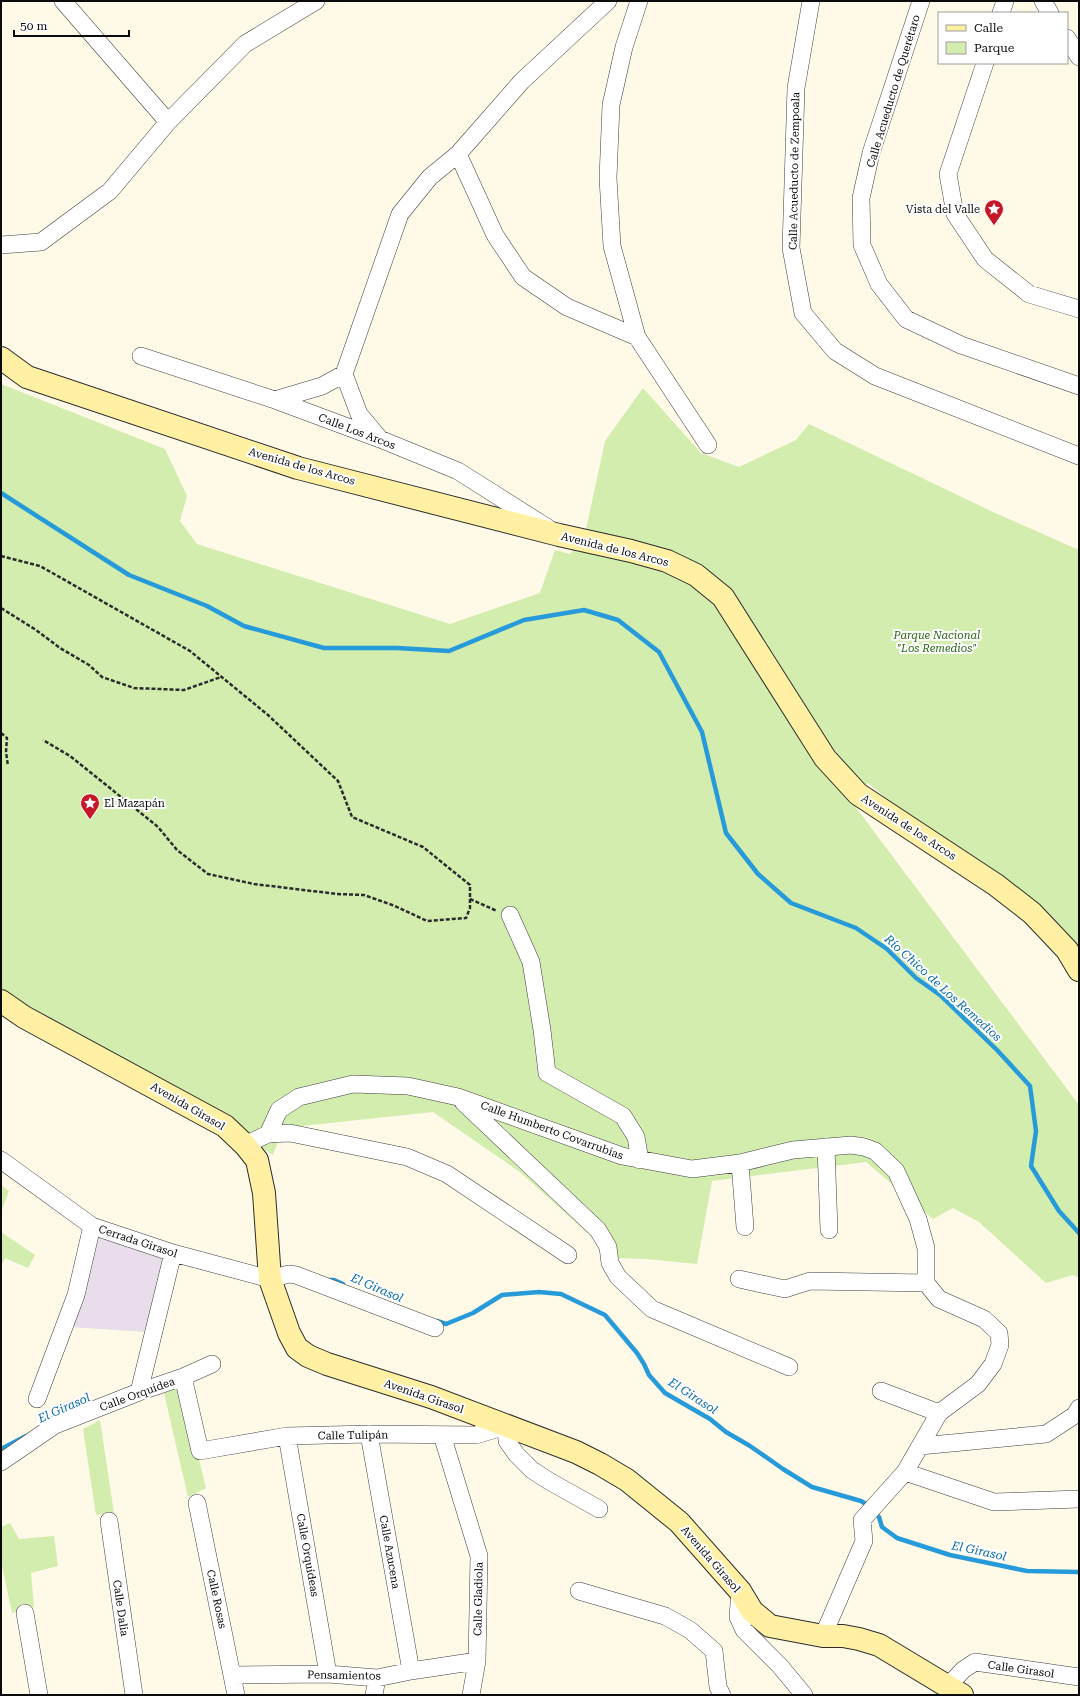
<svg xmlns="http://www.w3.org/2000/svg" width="1080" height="1696" font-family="'Roboto Serif',serif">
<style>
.industrial{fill:#e9ddeb}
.green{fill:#d2edae}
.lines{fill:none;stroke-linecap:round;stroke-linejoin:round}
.stream{stroke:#279bda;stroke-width:4.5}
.street-casing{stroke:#3d3d3d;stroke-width:18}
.secondary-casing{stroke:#2c2c2c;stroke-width:24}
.path{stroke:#2c2c2c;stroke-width:2.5;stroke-dasharray:4 2;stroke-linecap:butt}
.street{stroke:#fff;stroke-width:17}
.secondary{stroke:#fff0a3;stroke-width:22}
.labels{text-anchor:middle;stroke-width:4;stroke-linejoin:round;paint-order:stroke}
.street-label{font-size:11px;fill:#0a0a0a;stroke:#fff}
.poi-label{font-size:11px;fill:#0a0a0a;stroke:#fff;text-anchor:end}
.park-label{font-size:11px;font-style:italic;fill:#2b6716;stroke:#fff}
.water-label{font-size:12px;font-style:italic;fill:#096aa7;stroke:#fff}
</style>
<rect width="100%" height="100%" fill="#fff9e8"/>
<path class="industrial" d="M96 1237 164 1257 145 1332 70 1327Z"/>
<path class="green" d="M1 384 165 449 187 496 180 521 197 544 450 624 540 593 555 550 570 554 585 534 605 441 643 388 701 453 739 467 796 440 809 424 993 512 1079 550V962L868 783 851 801 1079 1105V1278L1073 1275 1046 1283 979 1222 953 1208 933 1219 866 1162 712 1181 697 1264 646 1259 615 1258 520 1172 433 1112 283 1128 273 1155 204 1110 1 992Z
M1 1185 9 1191 1 1212Z
M1 1232 35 1255 28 1268 5 1258 1 1266Z
M181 1387 206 1488 188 1497 164 1393Z
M100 1420 114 1513 96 1515 83 1429Z
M10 1523 19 1539 54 1536 58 1566 31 1573 34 1607 12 1613 1 1561V1527Z"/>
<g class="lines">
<path class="stream" d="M1 493 129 575 207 606 244 626 324 648H397L449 651 524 620 584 610 618 620 659 652 702 732 726 833 758 874 791 903 856 928 887 949 916 978 940 995 997 1050 1030 1086 1036 1131 1031 1166 1059 1211 1079 1233
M327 1280H334L343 1284
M437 1321 446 1324 473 1313 502 1295 539 1292 561 1294 605 1315 637 1353 644 1364 649 1375 665 1393 710 1419 726 1432 750 1446 783 1469 812 1487 861 1501 869 1506
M1 1449 26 1436
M874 1512 879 1517 882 1527 897 1538 950 1555 1027 1571 1079 1572"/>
<defs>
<path id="street" d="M63 1 168 122
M639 1 624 47 611 105 608 178 612 246 637 337 708 445
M811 1 796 88 791 248 803 313 835 351 875 376 1079 456
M921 1 871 153 861 198 862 245 879 284 906 319 961 345 1079 386
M1043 1 1050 13
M1001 13 1005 1
M1067 38 1079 57
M985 63 948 174 955 214 985 259 1029 294 1079 309
M458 154 495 235 523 277 567 307 637 337
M1 245 41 242 110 191 168 122 245 44 316 1
M141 356 275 400 380 439 458 471 548 528
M275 400 322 386 344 374
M380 439 359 414 344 374 400 214 430 177 458 154 522 81 608 1
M510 915 531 962 542 1030 547 1073 623 1116 636 1137 640 1160
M463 1102 598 1230 608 1247 610 1263 618 1277 652 1309 789 1367
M268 1134 279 1110 299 1097 353 1084 408 1086 458 1097 622 1156 692 1169 740 1163 793 1150 851 1145 864 1147 875 1151 896 1171 918 1219 926 1248V1283L939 1299 984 1319 999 1333 1000 1345 993 1364 978 1384 939 1413 905 1472 862 1520 864 1541 823 1636
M245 1145 268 1134 290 1133 407 1157 447 1174 568 1255
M826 1147 829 1230
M1 1160 92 1226 173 1253 270 1279 289 1274 296 1275 435 1328
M740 1163 745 1227
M739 1279 785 1289 810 1281 926 1283
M183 1377 200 1451 287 1436 369 1434 476 1435 506 1426 507 1441 516 1454 532 1470 549 1481 599 1509
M881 1391 939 1413
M139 1392 173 1253
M37 1399 76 1295 92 1226
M369 1434 411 1671
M442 1435 479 1556 477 1661 471 1695
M287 1436 328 1674
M920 1446 1046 1434 1075 1415 1079 1408
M1 1462 55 1425 139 1392 183 1377 212 1364
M905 1472 994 1502 1079 1499
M197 1503 236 1695
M109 1521 134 1695
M579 1591 665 1616 690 1630 714 1651 718 1687 722 1695
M740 1591 738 1617 744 1630 780 1666 804 1695
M25 1613 39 1695
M233 1675 328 1674 377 1678 411 1671 477 1661
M948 1686 963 1670 975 1662 1079 1677
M374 1695 377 1678"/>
<path id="secondary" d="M1 358 27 377 298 468 559 535 631 551 667 561 696 575 723 597 825 758 858 794 996 885 1032 913 1067 950 1079 970
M1 1001 24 1017 225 1126 245 1145 257 1160 264 1193 270 1279 289 1333 297 1348 308 1356 327 1364 431 1397 576 1452 600 1464 627 1480 679 1522 740 1591 752 1611 770 1626 823 1636H843L859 1639 879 1645 962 1695"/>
</defs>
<use href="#street" class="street-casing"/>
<use href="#secondary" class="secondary-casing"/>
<path class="path" d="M1 556 40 566 190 651 268 715 338 781 352 817 423 847 470 885V908L466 918 427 921 395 906 364 895 337 894 254 884 208 874 177 850 158 827 131 805 70 756 43 740
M1 608 36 630 60 648 89 665 102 677 134 688 184 690 221 677
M1 733 7 738 6 752 8 766
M470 899 497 911"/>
<use href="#street" class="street"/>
<use href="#secondary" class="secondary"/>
</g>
<defs>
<symbol id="sight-pin" viewBox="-11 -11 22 30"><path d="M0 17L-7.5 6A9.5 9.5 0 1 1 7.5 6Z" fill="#c71627" stroke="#fff"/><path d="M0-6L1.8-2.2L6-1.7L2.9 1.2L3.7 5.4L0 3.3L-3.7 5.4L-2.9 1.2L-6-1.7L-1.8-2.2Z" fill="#fff"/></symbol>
</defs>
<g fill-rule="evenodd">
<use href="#sight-pin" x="983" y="198" width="22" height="30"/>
<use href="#sight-pin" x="79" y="792" width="22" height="30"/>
</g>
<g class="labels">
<g class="street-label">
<text transform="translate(893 91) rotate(-73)" y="4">Calle Acueducto de Querétaro</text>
<text transform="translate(794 171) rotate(-89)" y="4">Calle Acueducto de Zempoala</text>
<text transform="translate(357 431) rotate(21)" y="4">Calle Los Arcos</text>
<text transform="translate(302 466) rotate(16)" y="4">Avenida de los Arcos</text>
<text transform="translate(615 549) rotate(14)" y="4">Avenida de los Arcos</text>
<text transform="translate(909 827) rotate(33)" y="4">Avenida de los Arcos</text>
<text transform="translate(188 1106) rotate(30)" y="4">Avenida Girasol</text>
<text transform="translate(552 1130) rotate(20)" y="4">Calle Humberto Covarrubias</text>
<text transform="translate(138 1241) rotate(18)" y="4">Cerrada Girasol</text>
<text transform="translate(137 1394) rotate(-20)" y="4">Calle Orquídea</text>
<text transform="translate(424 1396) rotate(19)" y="4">Avenida Girasol</text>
<text transform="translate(353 1435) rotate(-1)" y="4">Calle Tulipán</text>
<text transform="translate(390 1552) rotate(80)" y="4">Calle Azucena</text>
<text transform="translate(308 1555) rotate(80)" y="4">Calle Orquídeas</text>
<text transform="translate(711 1559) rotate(49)" y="4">Avenida Girasol</text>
<text transform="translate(217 1599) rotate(78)" y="4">Calle Rosas</text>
<text transform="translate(478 1599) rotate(-89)" y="4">Calle Gladiola</text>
<text transform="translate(121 1608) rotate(82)" y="4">Calle Dalia</text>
<text transform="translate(1021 1669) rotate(8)" y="4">Calle Girasol</text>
<text transform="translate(344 1675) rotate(1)" y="4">Pensamientos</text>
</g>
<g class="poi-label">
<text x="980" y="213">Vista del Valle</text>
<text x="104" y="807" text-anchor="start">El Mazapán</text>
</g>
<g class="park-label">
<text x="937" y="639">Parque Nacional<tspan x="937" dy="13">"Los Remedios"</tspan></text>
</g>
<g class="water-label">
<text transform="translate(943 988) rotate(42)" y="4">Río Chico de Los Remedios</text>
<text transform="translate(377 1288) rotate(23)" y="4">El Girasol</text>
<text transform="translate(693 1396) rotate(33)" y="4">El Girasol</text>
<text transform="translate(64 1408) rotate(-24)" y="4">El Girasol</text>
<text transform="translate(979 1551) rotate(12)" y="4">El Girasol</text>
</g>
</g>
<rect width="1080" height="1696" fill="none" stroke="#0a0a0a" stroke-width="4"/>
<rect x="938" y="12" width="130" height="52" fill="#ffffff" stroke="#9d9d9d"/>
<rect x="946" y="25" width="20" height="6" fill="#fff0a3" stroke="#9d9d9d"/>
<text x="974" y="32" font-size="12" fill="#0a0a0a">Calle</text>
<rect x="946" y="42" width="20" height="12" fill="#d2edae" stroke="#9d9d9d"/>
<text x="974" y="52" font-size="12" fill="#0a0a0a">Parque</text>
<path d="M14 30v6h115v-6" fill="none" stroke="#0a0a0a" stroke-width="2"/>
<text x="20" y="30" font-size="12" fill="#0a0a0a" stroke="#ffffff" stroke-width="3" paint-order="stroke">50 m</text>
</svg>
